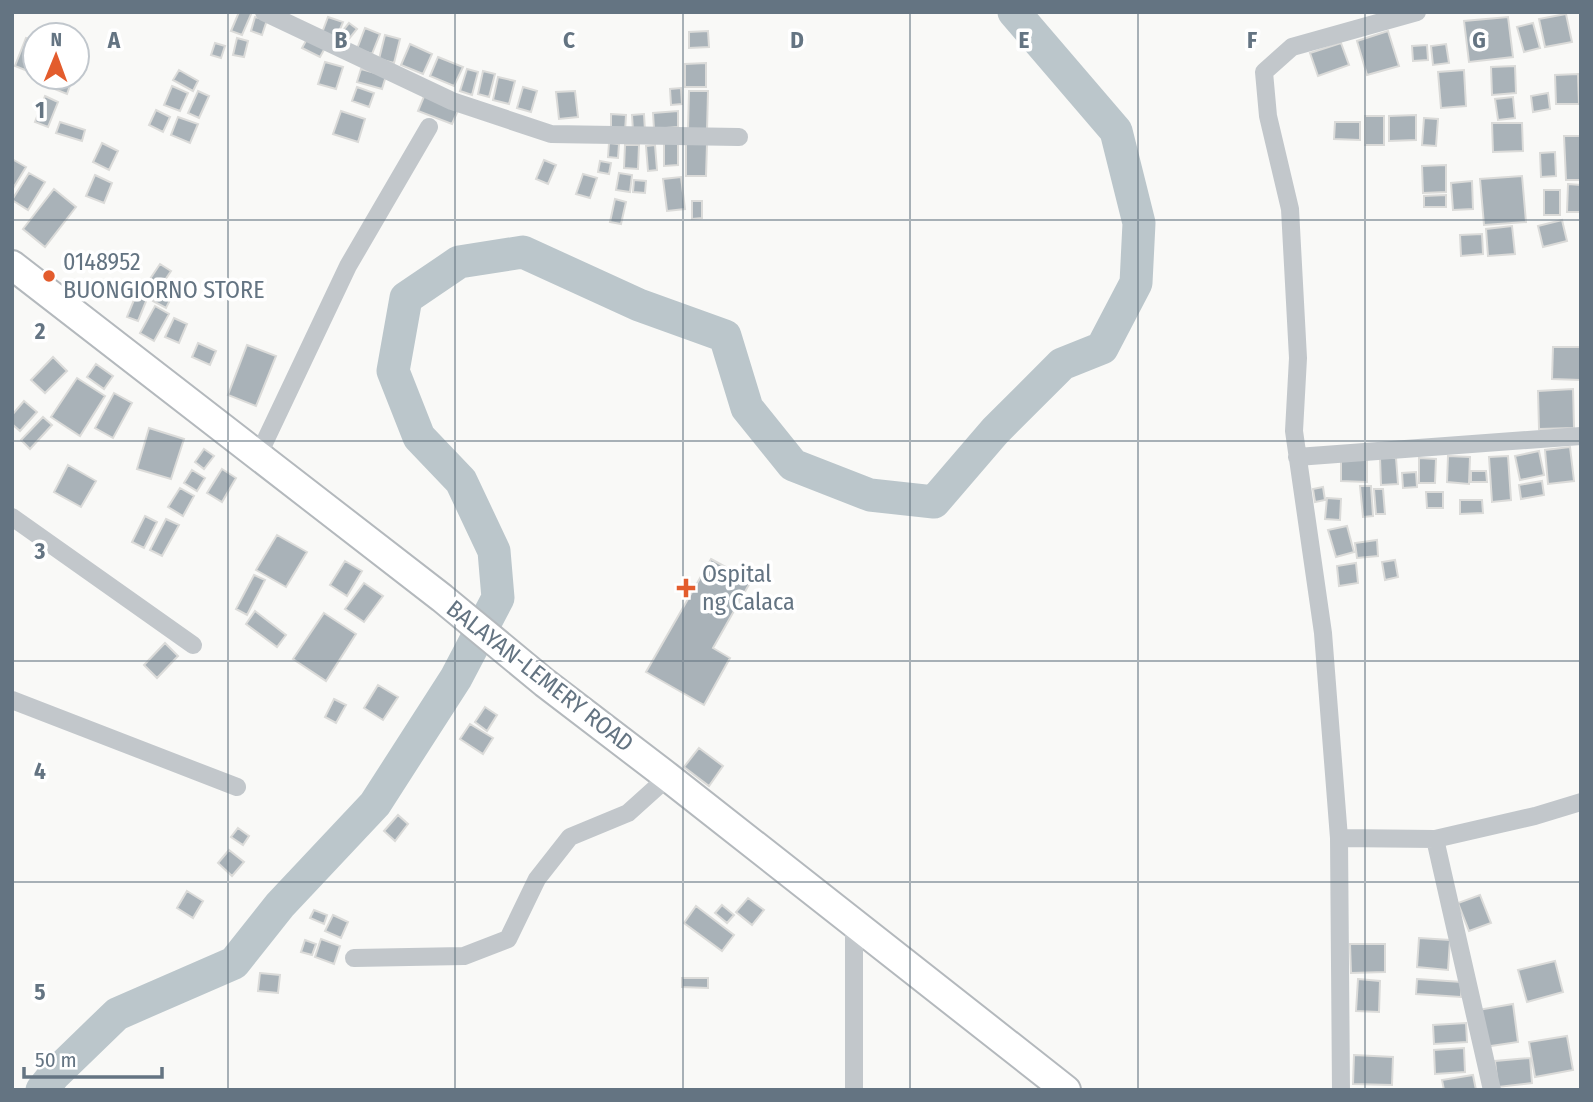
<svg xmlns="http://www.w3.org/2000/svg" width="1593" height="1102" font-family="'Fira Sans Condensed',sans-serif">
<style>
.lines{fill:none;stroke-linecap:round;stroke-linejoin:round}
.river{stroke:#bbc6cb;stroke-width:33}
.building{fill:#a9b2b8;stroke:#dbdbd9;stroke-width:2}
.primary-casing{stroke:#b4b9bd;stroke-width:32}
.street{stroke:#c2c7cb;stroke-width:18}
.primary{stroke:#fff;stroke-width:28}
.grid{fill:none;stroke:#647482;stroke-width:2;stroke-opacity:0.55}
.poi-dot{fill:#e35c2d;stroke:#fff;stroke-width:2.5}
.labels{text-anchor:middle;stroke-width:7;stroke-linejoin:round;paint-order:stroke}
.poi-label{font-size:24px;fill:#647482;stroke:#fff;text-anchor:start}
.street-label{font-size:24px;fill:#647482;stroke:#fff}
.grid-label{font-size:23px;text-anchor:middle;font-weight:bold;fill:#647482;stroke:#fff;stroke-width:7;stroke-linejoin:round;paint-order:stroke}
</style>
<rect width="100%" height="100%" fill="#f9f9f7"/>
<g class="lines">
<path class="river" d="M42 1090 54 1075 117 1014 234 963 280 905 375 804 456 678 498 598 494 551 461 481 419 437 393 371 406 298 459 262 523 252 639 305 725 336 747 408 793 465 870 495 934 502 995 431 1062 364 1102 348 1136 283 1139 223 1116 131 1014 12"/>
</g>
<path class="building" d="M239 12H252L242 35 231 31Z
M1566 14 1572 42 1545 47 1539 19Z
M255 17 267 20 262 35 251 31Z
M328 17 343 22 336 39 322 33Z
M1508 17 1513 57 1469 62 1464 21Z
M349 23 357 29 348 40 340 34Z
M1533 23 1540 48 1524 52 1517 27Z
M365 28 380 34 372 54 357 49Z
M708 31 709 47 689 48V32Z
M1388 31 1399 66 1367 75 1357 41Z
M385 35 400 39 394 63 379 59Z
M26 38 35 41V74L15 66Z
M237 38 248 41 244 57 233 55Z
M307 39 325 48 320 57 302 48Z
M215 43 225 46 221 58 211 55Z
M1341 43 1349 65 1318 76 1310 53Z
M410 44 432 54 423 74 401 65Z
M1446 44 1449 63 1433 65 1431 46Z
M1427 45 1428 60 1413 61 1412 46Z
M438 57 463 67 454 86 430 76Z
M325 62 343 67 336 89 318 84Z
M706 63V87H685V64Z
M1515 66 1516 93 1492 95 1491 67Z
M361 69 386 76 382 89 357 82Z
M467 69 478 72 472 95 460 91Z
M179 70 198 81 193 91 173 80Z
M1464 70 1466 106 1441 108 1438 72Z
M483 71 495 74 489 97 478 94Z
M1578 74 1579 104H1556L1555 75Z
M56 77H73L67 94 52 88Z
M498 77 515 81 509 104 493 100Z
M172 86 188 93 180 111 164 105Z
M357 87 374 93 369 107 352 101Z
M523 87 537 91 531 112 517 108Z
M681 88 682 104 671 105 670 89Z
M198 91 209 96 199 118 188 113Z
M575 91 578 117 559 119 556 92Z
M689 91H708L707 131 688 130Z
M1548 93 1550 109 1533 112 1531 96Z
M425 94 459 108 452 124 418 111Z
M45 96 58 102 48 127 35 122Z
M1513 97 1515 118 1498 120 1495 99Z
M156 110 170 117 163 132 149 125Z
M341 111 365 119 358 142 333 134Z
M678 111V127L654 129 653 113Z
M611 114 626 115 625 132H611Z
M644 114 645 131H633L632 115Z
M1416 115V140L1389 141V116Z
M1365 116H1384V145H1365Z
M178 117 198 124 190 143 171 135Z
M1424 118 1438 119 1436 146 1422 145Z
M60 122 85 130 82 141 56 133Z
M1335 122H1360V140L1334 139Z
M1492 123H1522L1523 151 1493 152Z
M1564 136H1581V180H1566Z
M664 142H678V165L664 166Z
M102 143 118 151 109 170 93 162Z
M609 143 619 144 618 158 608 157Z
M686 144H707L706 176H686Z
M625 145H639L638 169 624 168Z
M655 145 657 170 648 171 646 146Z
M1555 152 1556 176 1541 177 1540 153Z
M12 159 26 167 12 190Z
M544 160 556 165 548 184 536 179Z
M600 161 611 163 609 174 598 172Z
M1446 165V192L1423 193 1422 166Z
M29 173 45 182 28 210 12 200Z
M619 173 632 175 630 192 616 190Z
M583 174 597 178 590 198 576 194Z
M95 175 112 183 104 203 86 196Z
M1522 176 1526 222 1484 225 1480 179Z
M681 177 685 209 667 211 663 179Z
M634 180 646 181 645 193 633 192Z
M1472 181 1473 209 1453 210 1451 183Z
M1568 184 1581 185V212H1567Z
M54 189 76 207 45 247 23 229Z
M1544 190H1560V215H1544Z
M1446 195V207H1424V196Z
M615 199 626 202 621 224 610 222Z
M692 201H702V218L692 219Z
M1562 220 1567 241 1543 247 1538 226Z
M1512 226 1515 254 1488 256 1486 229Z
M1482 234 1483 254 1461 256 1460 235Z
M160 264 171 271 161 286 150 279Z
M138 290 149 294 138 321 127 317Z
M158 291 171 298 166 308 153 301Z
M155 306 169 314 154 341 140 333Z
M174 318 187 324 179 343 165 337Z
M198 343 216 351 210 365 192 357Z
M247 345 276 356 256 406 228 395Z
M1553 347H1581V380L1552 379Z
M53 357 67 371 45 393 31 380Z
M96 364 113 376 104 389 87 377Z
M77 378 105 396 80 436 51 417Z
M1573 389 1574 428 1539 429 1538 391Z
M114 393 132 403 113 438 95 428Z
M24 401 37 412 20 431 12 424V415Z
M43 417 52 425 30 449 21 440Z
M149 428 184 439 171 479 137 469Z
M1570 447 1574 481 1548 484 1545 450Z
M204 449 214 456 204 469 195 462Z
M1539 451 1544 475 1520 480 1515 456Z
M1448 456 1470 457 1469 484 1447 482Z
M1508 456 1511 500 1492 502 1489 457Z
M1380 458H1396L1398 484 1381 485Z
M1419 458 1436 459 1435 483H1419Z
M1341 459H1367V482L1341 481Z
M68 465 96 481 81 507 54 492Z
M222 469 236 478 222 502 207 493Z
M192 470 205 478 197 491 184 483Z
M1471 471H1486L1487 482H1471Z
M1416 472 1417 487 1403 488 1402 473Z
M1542 481 1544 495 1521 499 1519 485Z
M1360 486H1371L1373 516 1363 517Z
M1323 487 1325 500 1315 502 1313 489Z
M180 488 194 496 183 516 168 507Z
M1374 489H1383L1385 514H1376Z
M1426 492H1443V508H1427Z
M1327 498 1341 499 1340 520 1325 519Z
M1460 500H1482L1483 513 1460 514Z
M145 516 157 522 144 548 132 542Z
M166 519 179 525 162 556 150 550Z
M1347 526 1354 552 1336 557 1328 530Z
M277 535 307 552 286 587 256 570Z
M1377 540 1378 556 1357 558 1355 543Z
M711 559 751 581 713 648 730 658 704 705 646 672Z
M1395 560 1398 577 1385 580 1382 562Z
M345 561 362 571 347 596 330 585Z
M1356 563 1358 583 1339 586 1337 566Z
M254 575 265 580 247 615 236 609Z
M364 583 383 596 364 622 345 609Z
M255 611 286 635 277 647 246 624Z
M324 613 356 634 326 681 293 659Z
M165 643 178 656 157 678 144 665Z
M378 685 398 697 383 720 364 708Z
M334 699 346 705 336 723 325 717Z
M485 707 497 715 487 731 475 722Z
M470 724 493 738 483 754 460 739Z
M699 748 723 766 709 786 684 767Z
M398 815 408 824 395 841 384 831Z
M238 828 249 836 243 845 231 837Z
M229 850 244 862 232 876 218 863Z
M187 891 203 901 193 918 177 908Z
M1480 895 1491 923 1469 931 1458 903Z
M748 898 764 910 752 925 736 912Z
M722 905 734 915 727 923 715 913Z
M696 906 734 935 722 951 684 923Z
M314 910 327 915 324 924 310 918Z
M333 915 348 922 341 938 325 931Z
M1419 938 1450 940 1448 970 1417 967Z
M321 939 340 946 334 964 315 957Z
M305 940 316 944 312 955 301 952Z
M1350 944H1385V972L1351 973Z
M1555 961 1563 992 1527 1002 1518 970Z
M260 973 280 975 278 993 258 991Z
M682 978H708V988L682 987Z
M1358 979 1380 981 1379 1012 1356 1011Z
M1417 979 1462 982 1461 997 1416 994Z
M1513 1004 1518 1042 1484 1047 1478 1010Z
M1466 1023 1467 1042 1434 1044 1433 1025Z
M1567 1036 1573 1070 1535 1077 1529 1042Z
M1464 1048 1465 1072 1435 1074 1434 1050Z
M1354 1055 1393 1057 1392 1085 1353 1084Z
M1530 1058 1532 1083 1498 1087 1495 1061Z
M1473 1075 1476 1090H1444L1442 1080Z"/>
<g class="lines">
<defs>
<path id="primary" d="M12 265 442 598 545 683 668 777 1066 1090"/>
</defs>
<use href="#primary" class="primary-casing"/>
<path class="street" d="M264 12 452 101 551 134 739 137
M258 456 348 266 429 127
M1297 457 1581 436
M12 517 193 645
M12 700 237 787
M1339 838 1435 839 1535 816 1581 802
M1435 839 1492 1090
M854 924V1090
M354 958 464 956 508 939 537 879 570 837 628 813 668 777
M1341 1090 1339 838 1323 633 1294 431 1298 358 1290 209 1268 116 1264 72 1292 47 1417 12"/>
<use href="#primary" class="primary"/>
</g>
<path class="grid" d="M228 12V1090M455 12V1090M683 12V1090M910 12V1090M1138 12V1090M1365 12V1090M12 220H1581M12 441H1581M12 661H1581M12 882H1581"/>
<g class="poi-dot">
<circle cx="49" cy="276" r="7"/>
<path d="M682.5 577.5h7v7h7v7h-7v7h-7v-7h-7v-7h7z"/>
</g>
<g class="labels">
<g class="poi-label">
<text x="63" y="270">0148952<tspan x="63" dy="28">BUONGIORNO STORE</tspan></text>
<text x="702" y="582">Ospital<tspan x="702" dy="28">ng Calaca</tspan></text>
</g>
<g class="street-label">
<text transform="translate(540 676) rotate(38)" y="8">BALAYAN-LEMERY ROAD</text>
</g>
</g>
<g class="grid-label">
<text x="114" y="48">A</text>
<text x="341" y="48">B</text>
<text x="569" y="48">C</text>
<text x="797" y="48">D</text>
<text x="1024" y="48">E</text>
<text x="1252" y="48">F</text>
<text x="1479" y="48">G</text>
<text x="40" y="118">1</text>
<text x="40" y="339">2</text>
<text x="40" y="559">3</text>
<text x="40" y="779">4</text>
<text x="40" y="1000">5</text>
</g>
<rect width="1593" height="1102" fill="none" stroke="#647482" stroke-width="28"/>
<g transform="translate(56 56) rotate(1)"><circle r="33" fill="#ffffff" stroke="#c1c7cd" stroke-width="2"/>
<path d="M0-5L12 26L0 18L-12 26Z" fill="#e35c2d"/>
<text y="-10" font-size="19" font-weight="bold" text-anchor="middle" fill="#647482">N</text>
</g>
<path d="M24 1067v10h138v-10" fill="none" stroke="#647482" stroke-width="3.5"/>
<text x="35" y="1067" font-size="21" fill="#647482" stroke="#ffffff" stroke-width="5" paint-order="stroke">50 m</text>
</svg>
